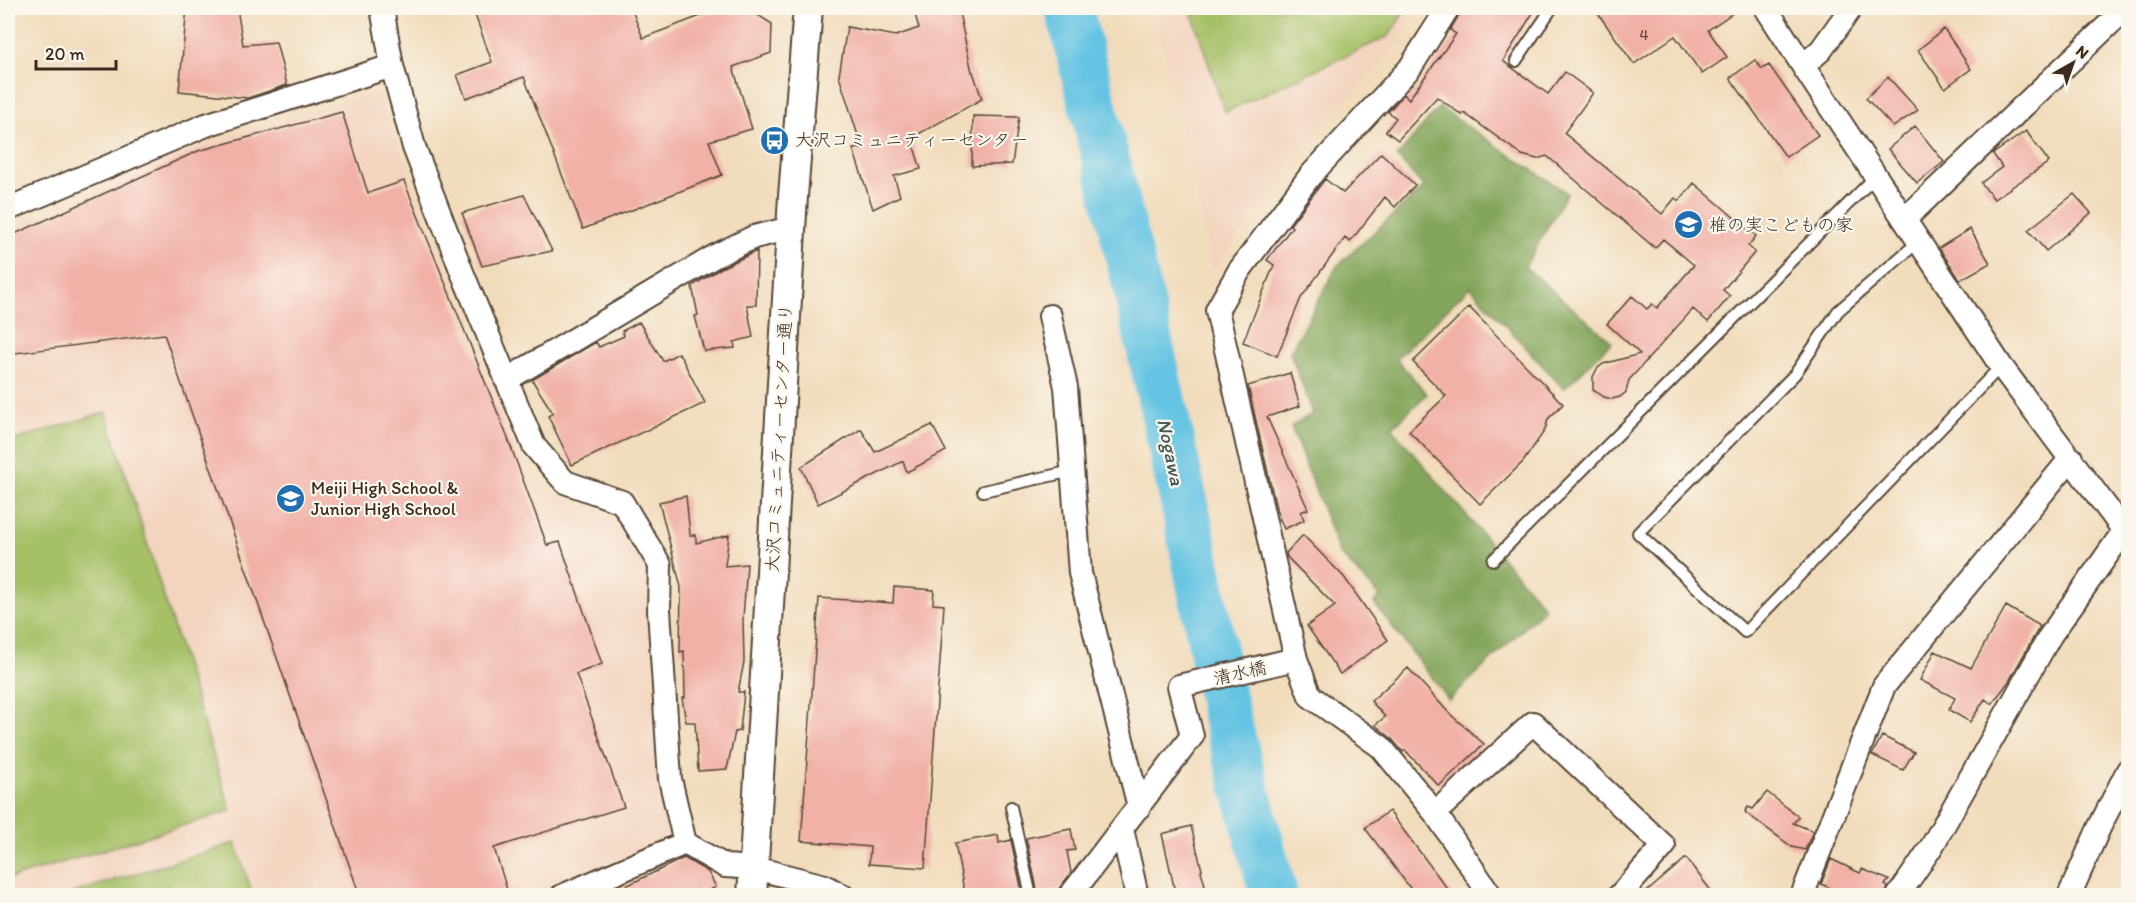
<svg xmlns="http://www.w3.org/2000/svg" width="2136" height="903" font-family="Itim,'Klee One',sans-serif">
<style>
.built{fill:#f3d4bf}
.green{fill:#a6c066;stroke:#707542;stroke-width:1.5}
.forest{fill:#84a65b;stroke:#60683c;stroke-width:1.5}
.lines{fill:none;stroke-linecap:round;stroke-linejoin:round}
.river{stroke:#65c4e3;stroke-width:48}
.building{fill:#f1b1a7}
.service-casing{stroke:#564536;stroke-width:14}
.minor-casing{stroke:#564536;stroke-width:26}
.tertiary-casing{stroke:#564536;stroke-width:32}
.service{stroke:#fff;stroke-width:10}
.minor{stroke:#fff;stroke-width:22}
.tertiary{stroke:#fff;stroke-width:28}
.labels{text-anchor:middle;stroke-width:4.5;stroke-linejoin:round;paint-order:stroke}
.number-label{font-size:15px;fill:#684c40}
.poi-label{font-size:18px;fill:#3b2a1e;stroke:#fbf7ec;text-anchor:start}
.street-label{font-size:18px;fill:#3b2a1e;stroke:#fbf7ec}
.water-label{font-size:20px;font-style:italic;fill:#485859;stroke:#fbf7ec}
</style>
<rect width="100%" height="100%" fill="#fbf7ec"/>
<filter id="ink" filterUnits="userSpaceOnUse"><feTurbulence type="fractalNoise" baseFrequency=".0167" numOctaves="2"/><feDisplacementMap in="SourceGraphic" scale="12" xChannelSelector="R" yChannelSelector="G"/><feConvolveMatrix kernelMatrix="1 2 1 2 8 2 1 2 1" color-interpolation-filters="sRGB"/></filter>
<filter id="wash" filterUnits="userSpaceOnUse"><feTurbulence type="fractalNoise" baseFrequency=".008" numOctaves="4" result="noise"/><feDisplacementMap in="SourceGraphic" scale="24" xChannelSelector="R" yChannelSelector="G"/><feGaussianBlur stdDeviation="1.35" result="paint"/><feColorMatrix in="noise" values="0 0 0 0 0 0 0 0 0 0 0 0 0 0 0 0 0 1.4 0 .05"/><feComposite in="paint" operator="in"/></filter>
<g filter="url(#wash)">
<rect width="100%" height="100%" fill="#f1dcbc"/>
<path class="built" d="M1155 8H1419L1395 47 1301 150 1213 272Z
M378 93 411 180 533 482 611 515 646 572 659 781 671 838 536 895H8V228L202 143Z"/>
<path class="green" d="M1190 8H1407L1389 36 1225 112Z
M106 412 231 811 8 879V442Z
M235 843 253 895H66Z"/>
<path class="forest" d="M1439 107 1567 193 1525 267 1612 342 1564 389 1470 287 1396 359 1427 394 1392 428 1545 608 1449 700 1374 603 1380 596 1340 554 1291 427 1313 413 1290 352 1337 266 1424 187 1397 157Z"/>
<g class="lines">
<path class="river" d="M1069 8 1137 288 1186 511 1225 712 1274 896"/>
</g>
<g id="blocks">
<path class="building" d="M187 8H237L243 45 276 42 287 85 248 98 179 91Z
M488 8H631L643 38 721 8H747L772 24 771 53 733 67 752 129 709 141 722 175 583 229 524 77 466 98 457 75 492 62 474 12Z
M913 8H958L972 72H973L982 99 911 138 921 169 894 176 900 196 873 209 853 149 862 148 839 76 847 27 896 36 919 28Z
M1461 8H1536L1503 61 1548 94 1565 72 1593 93 1564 133 1662 214 1675 198 1679 201 1694 183 1756 236 1748 246 1755 252 1723 290 1730 296 1708 322 1693 309 1629 380 1626 392 1620 397 1612 399 1604 397 1593 390V377L1597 369 1603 364 1640 354 1607 324 1632 296 1647 309 1652 304 1657 308 1694 265 1663 239 1655 248 1547 156 1537 159 1522 155 1464 113 1462 115 1437 97 1398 140 1386 131 1396 118 1388 112 1404 94 1409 99 1456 34 1450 30 1459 15Z
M1594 8H1740L1708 30 1727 57 1702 74 1675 36 1634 64Z
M1944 29 1971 69 1945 88 1918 50Z
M1755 60 1762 69 1769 65 1818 135 1786 157 1730 78Z
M1888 77 1918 110 1893 127 1866 98Z
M342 112 368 193 404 181 507 436 547 545 560 542 602 664 576 674 624 807 494 848 509 896H360L164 334 8 354V237L198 151Z
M973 116 1019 117 1012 164 972 166Z
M1915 126 1944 162 1917 183 1888 149Z
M2026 131 2049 162 1994 199 1981 183 2002 167 1993 154Z
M1381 153 1415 185 1395 207 1385 197 1350 242 1345 238 1301 298 1277 356 1243 342 1274 265 1267 260 1292 227 1290 225 1325 179 1343 193Z
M2074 194 2091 213 2046 251 2028 230Z
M524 195 552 251 482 266 462 213Z
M1970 229 1990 263 1960 280 1939 248Z
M757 251 756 305H747L753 337 734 342 735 348 704 351 695 316 698 315 692 286 721 268Z
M1469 307 1563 404 1548 419 1545 430 1523 462 1480 504 1409 431 1446 396 1413 362Z
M639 322 663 361 679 353 705 403 572 465 548 416 553 413 532 380 596 342 599 347 624 336 622 331Z
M1290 373 1300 406 1267 417 1308 509 1301 512 1304 520 1284 529 1277 512 1248 386Z
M932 425 946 451 907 472 903 461 818 504 801 467 861 429 875 452Z
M686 496 690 535H696V543L729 535 725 566 747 564 743 618 744 662 738 692H744L740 731 735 732 727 769 698 771 695 722H686L682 698H685L684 651 680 652 681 587 659 502Z
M1303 535 1344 577 1388 640 1340 674 1307 626 1335 606 1287 557 1286 553Z
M894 587 934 590 933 604 944 605 925 868 869 864 870 847 801 841 819 598 893 603Z
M2006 606 2040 626 2009 681 1992 704 1985 699 1970 722 1949 710 1955 698 1920 680 1935 651 1971 668Z
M1408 668 1450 714 1484 744 1439 786 1405 750 1403 752 1391 738 1375 725 1385 717 1371 701Z
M1882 736 1914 752 1903 770 1872 755Z
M1767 792 1799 817 1793 823 1813 831 1805 850 1792 847 1745 812 1748 807 1753 809Z
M1389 811 1453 896H1416L1365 828Z
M1191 826 1202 870 1201 871 1208 896H1176L1168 860 1162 834Z
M1071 829 1075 850 1067 851 1071 873 1058 890 1038 894 1026 838Z
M998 835 999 843 1011 840 1023 896H965L955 843Z
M684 858 708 872 716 887 698 896H605Z
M1686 858 1715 896H1642Z
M1831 859 1860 873 1862 869 1889 880 1885 885 1888 887 1885 896H1848L1821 884Z"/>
</g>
</g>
<g filter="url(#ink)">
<use href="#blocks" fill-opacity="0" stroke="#564536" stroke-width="1.5"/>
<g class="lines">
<defs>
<path id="service" d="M1516 61 1552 8
M1918 242 1838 311 1795 374 1638 533 1745 632 2001 366
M983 491 1072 471
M1493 560 1875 177
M1011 807 1031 896"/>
<path id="minor" d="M382 8 392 66 414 147 462 272 534 446 565 482 622 502 660 565 659 610 670 779 685 843 725 866 755 868 825 886 843 896
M1766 8 1803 66 2001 366 2128 536
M1803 66 1821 50 1851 8
M8 209 206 125 392 66
M1905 219 2126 8
M1050 316 1066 387 1080 573 1139 807
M506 380 715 256 754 237 791 228
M1296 659 1217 310 1239 271 1310 176 1410 68 1448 8
M1435 813 1533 723 1664 846 1619 896
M1122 829 1137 896
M562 896 685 843
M1070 896 1192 736 1179 686 1296 659 1310 696 1381 747 1435 813 1491 896
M1802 896 1884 686 2071 458
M1898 896 1932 846 2050 636 2124 531
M2069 896 2099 828 2128 770"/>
<path id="tertiary" d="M752 896 793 196 808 8"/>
</defs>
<use href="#service" class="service-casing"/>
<use href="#minor" class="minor-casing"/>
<use href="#tertiary" class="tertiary-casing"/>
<use href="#service" class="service"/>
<use href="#minor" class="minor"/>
<use href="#tertiary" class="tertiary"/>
</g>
</g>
<defs>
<symbol id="bus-disc" viewBox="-11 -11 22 22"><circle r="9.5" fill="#1f6fb2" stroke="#fbf7ec"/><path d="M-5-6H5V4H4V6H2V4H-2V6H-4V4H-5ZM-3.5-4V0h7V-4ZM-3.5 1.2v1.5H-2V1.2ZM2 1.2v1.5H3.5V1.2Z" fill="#fff"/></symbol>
<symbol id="school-disc" viewBox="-11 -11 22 22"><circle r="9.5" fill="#1f6fb2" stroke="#fbf7ec"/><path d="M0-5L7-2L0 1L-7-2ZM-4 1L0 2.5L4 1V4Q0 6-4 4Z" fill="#fff"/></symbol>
</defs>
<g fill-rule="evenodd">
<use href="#bus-disc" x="758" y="124" width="33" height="33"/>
<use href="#school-disc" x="1672" y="208" width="33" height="33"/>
<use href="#school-disc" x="274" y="482" width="33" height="33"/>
</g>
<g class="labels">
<g class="number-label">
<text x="1644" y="40">4</text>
</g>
<g class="poi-label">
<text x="795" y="146">大沢コミュニティーセンター</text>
<text x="1709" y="231">椎の実こどもの家</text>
<text x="311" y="494">Meiji High School &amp;<tspan x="311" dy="21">Junior High School</tspan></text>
</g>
<g class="street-label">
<text transform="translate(779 438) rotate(-87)" y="6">大沢コミュニティーセンター通り</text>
<text transform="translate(1240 673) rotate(-13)" y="6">清水橋</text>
</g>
<g class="water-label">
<text transform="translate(1171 452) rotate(78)" y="7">Nogawa</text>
</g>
</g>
<rect width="2136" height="903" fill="none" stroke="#fbf7ec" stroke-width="30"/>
<g transform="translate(2073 63) rotate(40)" stroke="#fbf7ec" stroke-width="4.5" paint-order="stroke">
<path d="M0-4.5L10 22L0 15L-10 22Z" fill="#3b2a1e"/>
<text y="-9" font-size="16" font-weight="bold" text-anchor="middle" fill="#3b2a1e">N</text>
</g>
<path d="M36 60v9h80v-9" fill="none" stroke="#3b2a1e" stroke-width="3"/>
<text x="45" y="60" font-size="18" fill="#3b2a1e" stroke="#fbf7ec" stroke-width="4.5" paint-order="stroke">20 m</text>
</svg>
